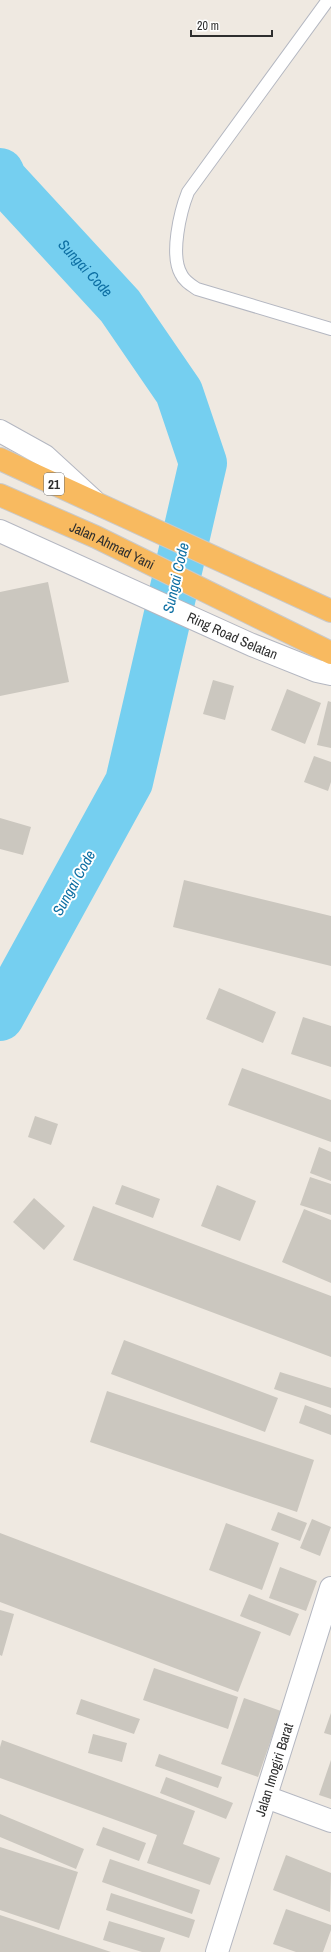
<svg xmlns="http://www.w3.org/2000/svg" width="331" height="1952" font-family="'Archivo Narrow',sans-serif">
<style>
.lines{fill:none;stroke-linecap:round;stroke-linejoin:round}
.river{stroke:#75cff0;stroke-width:48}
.building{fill:#cbc7bf}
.service-casing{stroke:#b4b7c1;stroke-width:14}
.minor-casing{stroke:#b4b7c1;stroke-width:24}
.tertiary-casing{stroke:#b4b7c1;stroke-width:24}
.secondary-casing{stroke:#b4b7c1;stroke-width:24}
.trunk-casing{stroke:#c9c9c9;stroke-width:24}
.service{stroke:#fff;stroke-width:12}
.minor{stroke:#fff;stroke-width:22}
.tertiary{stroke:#fff;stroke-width:22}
.secondary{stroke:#fff;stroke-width:22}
.trunk{stroke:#f8ba60;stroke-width:22}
.labels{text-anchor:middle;stroke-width:4;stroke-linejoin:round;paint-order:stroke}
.shield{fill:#fff;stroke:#6d6d6d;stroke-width:1}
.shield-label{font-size:13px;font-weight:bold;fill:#2e2e2e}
.street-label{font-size:14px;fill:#2e2e2e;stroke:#fff}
.water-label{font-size:15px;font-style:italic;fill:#0d6fa3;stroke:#fff}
</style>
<rect width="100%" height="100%" fill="#efe9e1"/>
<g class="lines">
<path class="river" id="s1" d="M0 172 3 179 120 306 179 392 203 463 129 782 0 1017"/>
</g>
<path class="building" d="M48 582 69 682 0 696V592Z
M213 680 234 686 225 720 203 714Z
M287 689 321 703 305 744 271 730Z
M328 701 331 702V748L317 745Z
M314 756 331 762V782L328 791 304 782Z
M0 818 31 827 23 855 0 849Z
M184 880 331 916V966L173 927Z
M219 988 276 1012 263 1043 206 1019Z
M303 1017 331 1026V1067L291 1054Z
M242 1068 331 1100V1142L228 1105Z
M35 1116 58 1124 51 1145 28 1137Z
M319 1147 331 1152V1181L310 1173Z
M310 1177 331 1184V1215L300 1205Z
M122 1185 160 1199 153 1218 115 1204Z
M217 1185 256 1201 240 1241 201 1226Z
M34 1198 65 1226 44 1250 13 1222Z
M93 1206 331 1296V1357L73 1260Z
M304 1209 331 1220V1283L282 1262Z
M124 1340 278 1398 265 1432 111 1374Z
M280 1372 331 1388V1408L274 1389Z
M107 1391 314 1460 297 1512 90 1442Z
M305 1405 331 1415V1435L299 1423Z
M278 1512 307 1523 300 1541 271 1530Z
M312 1519 331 1527 320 1556 300 1548Z
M226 1523 279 1543 262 1590 209 1570Z
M0 1533 261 1632 238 1692 0 1602Z
M280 1567 317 1581 306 1611 269 1598Z
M249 1594 299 1614 290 1636 240 1616Z
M0 1610 14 1614 2 1656 0 1655Z
M154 1668 238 1697 228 1729 143 1700Z
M244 1698 281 1711 258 1777 221 1764Z
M81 1699 140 1719 134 1734 76 1714Z
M331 1713V1735L324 1733Z
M93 1734 127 1743 122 1762 88 1753Z
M2 1740 195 1811 183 1844 220 1858 210 1885 147 1863 157 1835 0 1778V1747Z
M159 1754 222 1777 218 1788 155 1766Z
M331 1760V1799L319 1795Z
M166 1777 233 1803 226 1819 160 1793Z
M0 1814 84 1849 76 1869 0 1837Z
M103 1827 146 1843 139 1861 96 1845Z
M0 1847 78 1872 59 1930 0 1910Z
M286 1855 331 1873 330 1912 273 1890Z
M110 1859 200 1890 192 1914 102 1882Z
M111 1893 195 1920 189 1938 106 1910Z
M286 1909 331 1925V1930L323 1952H296L273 1944Z
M0 1915 111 1952H0Z
M109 1921 165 1938 160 1952H142L103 1940Z"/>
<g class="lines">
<defs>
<path id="service" d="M328 0 188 192C180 212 170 255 181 274 184 281 191 285 197 289L331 329"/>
<path id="minor" d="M266 1797 331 1821"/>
<g id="tertiary">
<path d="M0 431 45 456 93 500"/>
<path id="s2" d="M0 531 252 645 317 671 331 674"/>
</g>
<g id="secondary">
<path id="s3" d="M217 1952 331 1588"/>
</g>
<g id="trunk">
<path d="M0 459 331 611"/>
<path id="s4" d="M0 495 96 537 331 653"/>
</g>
</defs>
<use href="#service" class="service-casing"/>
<use href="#minor" class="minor-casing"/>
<use href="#tertiary" class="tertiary-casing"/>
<use href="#secondary" class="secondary-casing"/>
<use href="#trunk" class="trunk-casing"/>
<use href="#service" class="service"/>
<use href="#minor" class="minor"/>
<use href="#tertiary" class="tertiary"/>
<use href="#secondary" class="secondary"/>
<use href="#trunk" class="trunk"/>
</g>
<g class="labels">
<rect class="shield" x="44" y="473" width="20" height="22" rx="3"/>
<g class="shield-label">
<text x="54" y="489">21</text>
</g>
<g class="street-label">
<text dy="5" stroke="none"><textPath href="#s4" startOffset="123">Jalan Ahmad Yani</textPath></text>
<text dy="5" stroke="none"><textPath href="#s2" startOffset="255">Ring Road Selatan</textPath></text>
<text dy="5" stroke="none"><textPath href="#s3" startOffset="191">Jalan Imogiri Barat</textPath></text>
</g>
<g class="water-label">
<text dy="5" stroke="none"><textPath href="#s1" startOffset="129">Sungai Code</textPath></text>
<text transform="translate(176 578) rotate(-77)" y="5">Sungai Code</text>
<text transform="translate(74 883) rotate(-61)" y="5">Sungai Code</text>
</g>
</g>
<path d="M191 30v6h81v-6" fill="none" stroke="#2e2e2e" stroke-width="2"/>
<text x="197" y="30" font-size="12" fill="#2e2e2e" stroke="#ffffff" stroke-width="3" paint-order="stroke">20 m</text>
</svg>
